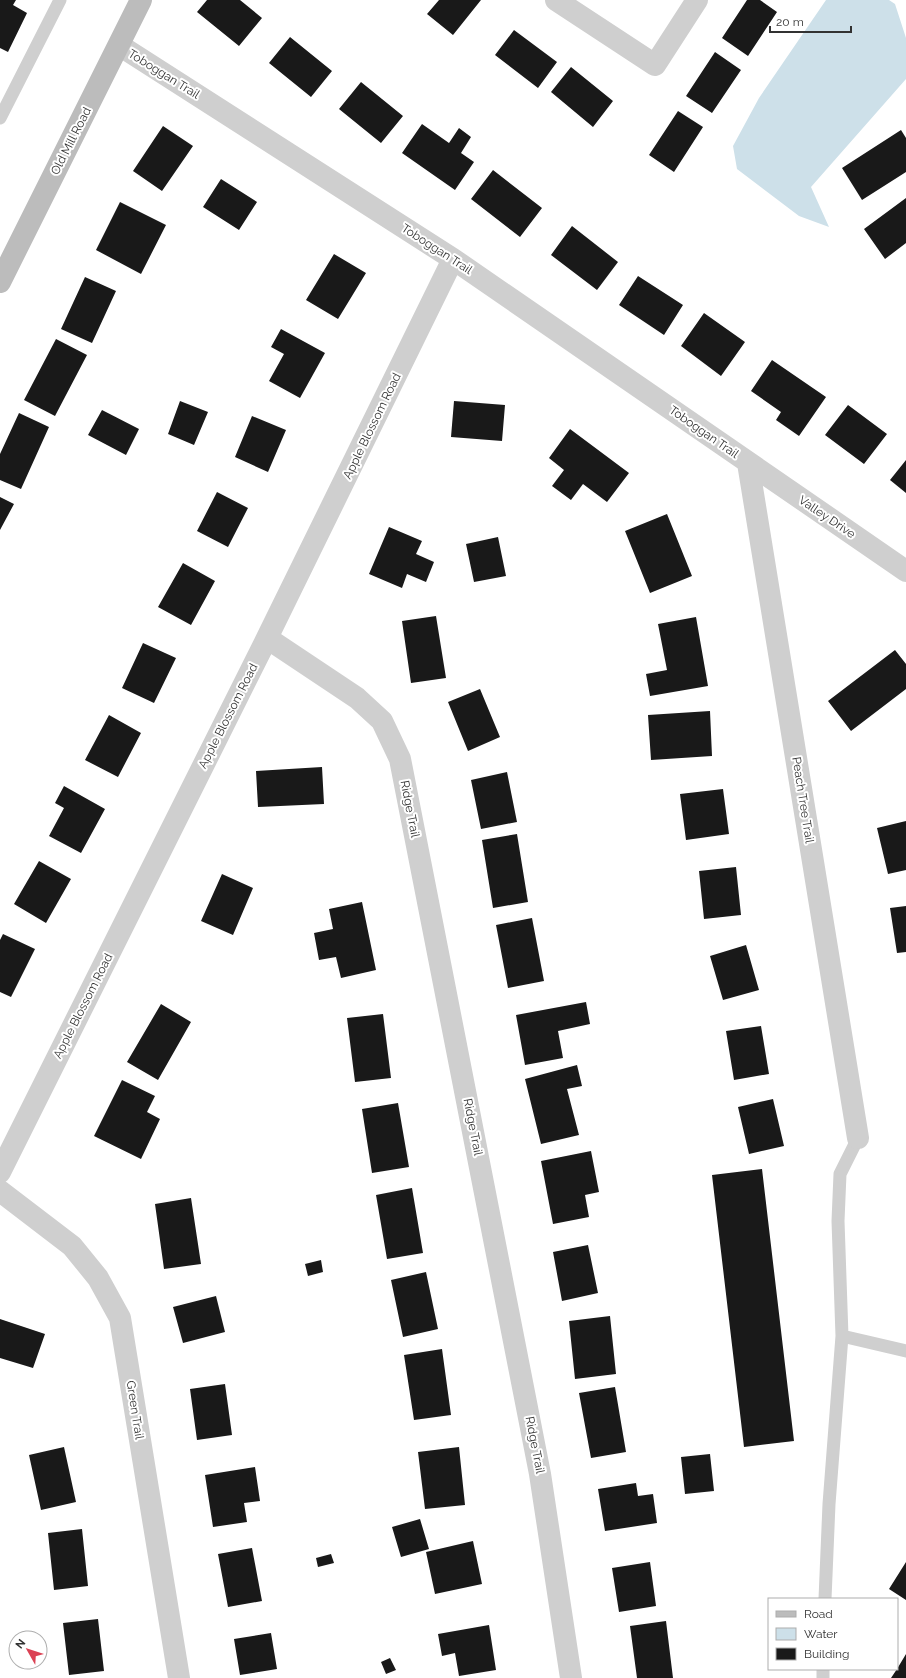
<svg xmlns="http://www.w3.org/2000/svg" width="906" height="1678" font-family="Raleway,sans-serif">
<style>
.water{fill:#cde0e9}
.building{fill:#191919}
.lines{fill:none;stroke-linecap:round;stroke-linejoin:round}
.lane{stroke:#cfcfcf;stroke-width:13}
.street{stroke:#cfcfcf;stroke-width:22}
.secondary{stroke:#bcbcbc;stroke-width:22}
.labels{text-anchor:middle;stroke-width:4;stroke-linejoin:round;paint-order:stroke}
.street-label{font-size:12px;fill:#323232;stroke:#fff}
</style>
<rect width="100%" height="100%" fill="#fff"/>
<path class="water" d="M826 0H889L895 4 906 38V79L811 187 829 227 799 216 737 169 733 146 759 98Z"/>
<path class="building" d="M0 0H16L13 5 27 13 8 52 0 48Z
M207 0H240L262 18 239 46 197 12Z
M439 0H481L453 35 427 14Z
M747 0H760L777 12 748 56 722 38Z
M514 30 557 62 538 88 495 55Z
M290 37 332 71 311 97 269 63Z
M715 52 741 70 712 113 686 96Z
M571 67 613 101 593 127 551 92Z
M361 82 403 116 381 143 339 109Z
M678 111 703 127 674 172 649 155Z
M422 124 449 143 459 128 471 137 461 153 474 162 455 190 402 153Z
M163 126 193 146 162 191 133 171Z
M901 130 906 138V172L862 200 842 168Z
M493 170 542 208 520 237 471 199Z
M221 179 257 202 239 230 203 207Z
M906 198V243L885 259 864 229Z
M120 202 166 225 141 274 96 250Z
M572 226 618 262 597 290 551 255Z
M334 254 366 273 338 319 306 300Z
M638 276 683 305 664 335 619 305Z
M85 277 116 291 92 343 61 329Z
M704 313 745 342 721 376 681 346Z
M281 329 325 353 300 398 269 381 284 354 271 347Z
M56 339 87 355 55 416 24 400Z
M772 360 826 397 799 436 776 420 781 412 751 391Z
M180 401 208 412 194 445 168 434Z
M454 401 505 405 502 441 451 437Z
M848 405 887 434 864 464 825 435Z
M102 410 139 429 126 455 88 435Z
M19 413 49 427 21 489 0 480V454Z
M252 416 286 430 268 472 235 457Z
M570 429 629 473 607 502 583 484 571 500 552 486 564 470 549 458Z
M906 460V493L890 480Z
M217 492 248 508 228 547 197 531Z
M0 497 14 504 0 530Z
M667 514 692 576 650 593 625 531Z
M389 527 422 541 416 554 434 562 426 582 407 574 402 588 369 574Z
M498 537 506 576 474 582 466 544Z
M183 563 215 581 191 625 158 607Z
M436 616 446 678 411 683 402 621Z
M696 617 708 686 650 696 646 674 667 670 658 624Z
M143 643 176 658 154 703 122 688Z
M895 650 906 664V689L851 731 828 701Z
M480 689 500 737 468 751 448 702Z
M710 711 712 756 651 760 648 715Z
M109 715 141 733 118 777 85 760Z
M322 767 324 804 258 807 256 771Z
M507 772 517 822 481 829 471 780Z
M64 786 105 809 81 853 49 836 64 808 55 803Z
M723 789 729 834 686 840 680 794Z
M906 821V870L888 874 877 828Z
M517 834 528 902 493 908 482 840Z
M39 861 71 879 46 923 14 904Z
M736 867 741 915 704 919 699 871Z
M222 874 253 888 233 935 201 921Z
M362 902 376 970 341 978 336 957 319 960 314 933 333 929 329 909Z
M906 906V952L897 953 890 908Z
M532 918 544 981 508 988 496 925Z
M3 934 35 949 11 997 0 992V940Z
M746 945 759 990 723 1000 710 956Z
M586 1002 590 1024 558 1031 563 1058 525 1065 516 1015Z
M161 1004 191 1022 158 1080 127 1062Z
M383 1014 391 1078 355 1082 347 1018Z
M761 1026 769 1074 734 1080 726 1031Z
M577 1065 582 1086 567 1089 579 1135 541 1144 525 1079Z
M122 1080 155 1096 147 1112 160 1119 141 1159 94 1136Z
M773 1099 784 1146 749 1154 738 1107Z
M398 1103 409 1167 372 1173 362 1109Z
M591 1151 599 1192 585 1195 589 1217 553 1224 541 1161Z
M762 1169 794 1441 744 1447 712 1175Z
M412 1188 423 1253 387 1259 376 1195Z
M191 1198 201 1264 164 1269 155 1204Z
M588 1245 598 1293 562 1301 553 1252Z
M321 1260 323 1272 308 1276 305 1264Z
M426 1272 438 1329 403 1337 391 1280Z
M216 1296 225 1332 183 1343 173 1307Z
M610 1316 616 1374 575 1379 569 1321Z
M0 1319 45 1334 33 1368 0 1358Z
M442 1349 451 1415 414 1420 404 1355Z
M225 1384 232 1435 197 1440 190 1389Z
M615 1387 626 1452 591 1458 579 1393Z
M64 1447 76 1502 41 1510 29 1455Z
M459 1447 465 1505 425 1509 418 1452Z
M710 1454 714 1491 685 1494 681 1457Z
M255 1467 260 1501 244 1503 247 1522 213 1527 205 1475Z
M636 1483 638 1496 653 1494 657 1523 605 1531 598 1489Z
M420 1519 429 1549 401 1557 392 1527Z
M82 1529 88 1586 54 1590 48 1533Z
M473 1541 482 1584 435 1594 426 1552Z
M252 1548 262 1601 228 1607 218 1554Z
M331 1554 334 1563 318 1567 316 1558Z
M650 1562 656 1606 619 1612 612 1568Z
M906 1562V1600L889 1589Z
M98 1619 104 1671 69 1675 63 1623Z
M666 1621 673 1678H637L630 1626Z
M489 1625 496 1670 459 1676 455 1653 442 1656 438 1634Z
M271 1633 277 1669 240 1675 234 1639Z
M906 1654V1678H891L897 1669Z
M390 1658 396 1670 386 1674 381 1662Z"/>
<g class="lines">
<path class="lane" d="M0 118 60 0
M842 1336 906 1351
M825 1599 829 1504 842 1336 838 1221 840 1174 858 1138
M823 1678V1669"/>
<path class="street" d="M556 0 655 65 697 0
M119 45 453 259 906 571
M748 463 858 1138
M267 638 357 698 382 721 400 759 540 1474 571 1678
M0 1172 267 638 453 259
M0 1191 72 1246 98 1278 120 1318 179 1678"/>
<path class="secondary" d="M0 282 141 0"/>
</g>
<g class="labels">
<g class="street-label">
<text transform="translate(164 74) rotate(32)" y="4">Toboggan Trail</text>
<text transform="translate(71 141) rotate(-63)" y="4">Old Mill Road</text>
<text transform="translate(437 249) rotate(33)" y="4">Toboggan Trail</text>
<text transform="translate(372 426) rotate(-64)" y="4">Apple Blossom Road</text>
<text transform="translate(704 432) rotate(35)" y="4">Toboggan Trail</text>
<text transform="translate(827 517) rotate(34)" y="4">Valley Drive</text>
<text transform="translate(228 716) rotate(-63)" y="4">Apple Blossom Road</text>
<text transform="translate(803 800) rotate(81)" y="4">Peach Tree Trail</text>
<text transform="translate(410 809) rotate(79)" y="4">Ridge Trail</text>
<text transform="translate(83 1006) rotate(-63)" y="4">Apple Blossom Road</text>
<text transform="translate(473 1127) rotate(79)" y="4">Ridge Trail</text>
<text transform="translate(135 1410) rotate(81)" y="4">Green Trail</text>
<text transform="translate(535 1445) rotate(79)" y="4">Ridge Trail</text>
</g>
</g>
<rect x="768" y="1598" width="130" height="72" fill="#ffffff" stroke="#adadad"/>
<rect x="776" y="1611" width="20" height="6" fill="#bcbcbc" stroke="#adadad"/>
<text x="804" y="1618" font-size="12" fill="#323232">Road</text>
<rect x="776" y="1628" width="20" height="12" fill="#cde0e9" stroke="#adadad"/>
<text x="804" y="1638" font-size="12" fill="#323232">Water</text>
<rect x="776" y="1648" width="20" height="12" fill="#191919" stroke="#adadad"/>
<text x="804" y="1658" font-size="12" fill="#323232">Building</text>
<g transform="translate(28 1650) rotate(309)"><circle r="19" fill="#ffffff" stroke="#adadad"/>
<path d="M0-3L7 15L0 10L-7 15Z" fill="#db4254"/>
<text y="-6" font-size="11" font-weight="bold" text-anchor="middle" fill="#323232">N</text>
</g>
<path d="M770 26v6h81v-6" fill="none" stroke="#323232" stroke-width="2"/>
<text x="776" y="26" font-size="12" fill="#323232" stroke="#ffffff" stroke-width="3" paint-order="stroke">20 m</text>
</svg>
